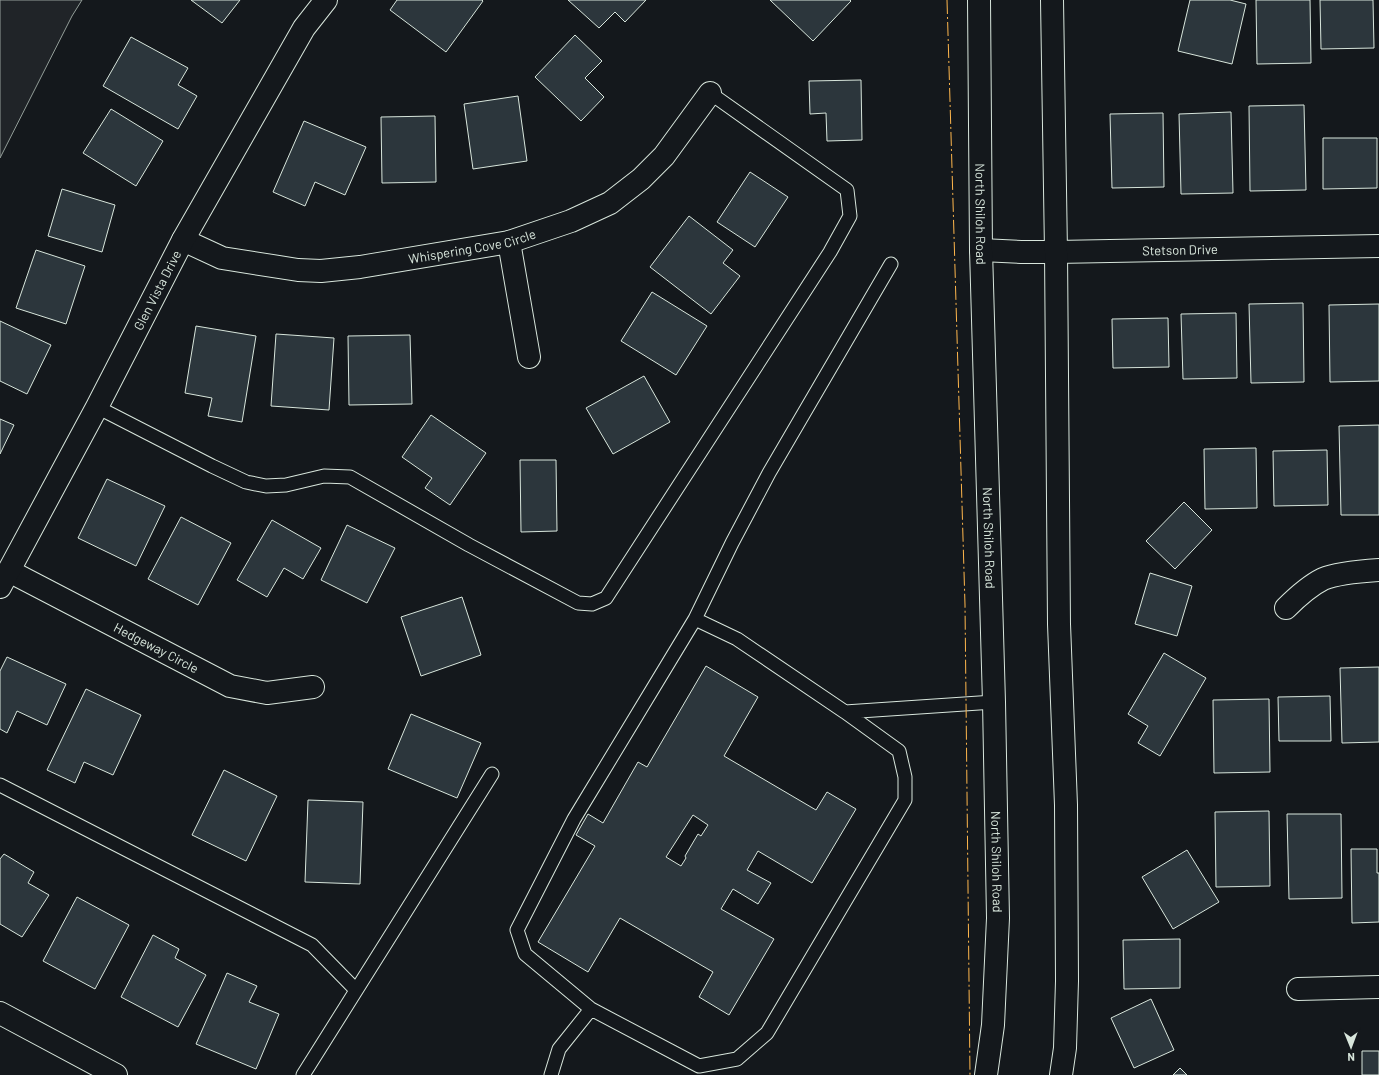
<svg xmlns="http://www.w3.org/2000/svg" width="1379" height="1075" font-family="Barlow,sans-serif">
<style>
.green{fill:#202428;stroke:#939e99}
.building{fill:#2c363c;stroke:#d8e6dc;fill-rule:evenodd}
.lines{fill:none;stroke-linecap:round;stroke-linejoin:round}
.service-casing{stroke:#d8e6dc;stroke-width:15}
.minor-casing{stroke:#d8e6dc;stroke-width:24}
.secondary-casing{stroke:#d8e6dc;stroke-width:24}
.service{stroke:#14181c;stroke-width:13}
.minor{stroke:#14181c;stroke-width:22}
.secondary{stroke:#14181c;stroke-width:22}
.power{stroke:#ffb74d;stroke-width:1;stroke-dasharray:14 3 2 3;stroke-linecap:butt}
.labels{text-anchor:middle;stroke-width:3;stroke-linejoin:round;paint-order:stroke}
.street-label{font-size:13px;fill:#d8e6dc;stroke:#14181c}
</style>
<rect width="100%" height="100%" fill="#14181c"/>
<path class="green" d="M0 0H82L72 16 0 158Z"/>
<path class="building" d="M191 0H240L222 23Z
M397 0H482L483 1 446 52 390 10Z
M568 0H646L625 22 615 12 599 28Z
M770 0H850L851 1 813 41Z
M1190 0H1230L1246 4 1232 64 1178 51Z
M1256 0H1310L1311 63 1257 64Z
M1320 0H1373L1374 48 1321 49Z
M575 35 602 61 585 78 604 97 581 121 535 77Z
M131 37 188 68 178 85 197 96 178 129 103 86Z
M861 80 862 140 827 141 826 113 810 114 809 81Z
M518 96 527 161 473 169 464 104Z
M1304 105 1306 190 1250 191 1249 106Z
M111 109 163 141 136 186 83 153Z
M1231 112 1233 193 1181 194 1179 114Z
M1163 113 1164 187 1112 188 1110 114Z
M435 116 436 182 382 183 381 117Z
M304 121 366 147 345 195 315 182 305 206 273 192Z
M1323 138H1377V188L1323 189Z
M750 172 788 197 755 247 717 222Z
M62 189 115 205 102 252 48 236Z
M689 216 733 250 723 263 740 276 711 314 650 267Z
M36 250 85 266 66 324 16 308Z
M652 292 707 326 676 375 621 341Z
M1303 303 1304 382 1251 383 1249 304Z
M1379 304V381L1330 382 1329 305Z
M1236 313 1237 378 1183 379 1181 314Z
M1168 318 1169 367 1113 368 1112 319Z
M0 321 51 345 27 394 0 381Z
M196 326 256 336 242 422 208 416 212 398 185 393Z
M276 334 334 338 329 410 271 406Z
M410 335 412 404 349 405 348 336Z
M644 376 670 422 613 454 586 408Z
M431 415 486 453 450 505 425 488 432 478 402 457Z
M0 419 14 425 0 454Z
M1379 425V515H1341L1339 426Z
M1256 448 1257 508 1205 509 1204 449Z
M1327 450 1328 505 1274 506 1273 451Z
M520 460H556L557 531 521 532Z
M107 479 165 506 136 566 78 538Z
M1184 502 1212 530 1175 569 1146 541Z
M181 517 231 543 198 605 148 579Z
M272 520 321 548 303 579 284 568 267 597 237 580Z
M347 525 395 548 367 603 321 580Z
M1150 573 1192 586 1177 636 1135 624Z
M462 597 481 655 421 676 401 617Z
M1164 653 1206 678 1160 756 1138 743 1148 726 1128 714Z
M7 657 66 684 47 725 17 711 7 733 0 729V671Z
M706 666 758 697 724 756 816 810 827 792 856 809 812 883 758 851 747 870 771 883 758 904 733 889 721 909 774 939 729 1015 699 997 713 972 620 918 588 972 538 942 595 846 576 835 588 814 603 823 638 762 647 767ZM693 815 708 825 701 836 698 834 685 856 686 858 681 866 666 857Z
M1379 667V742L1342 743 1340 668Z
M86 689 141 715 113 775 84 762 75 783 47 770Z
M1330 696 1331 741H1279L1278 697Z
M1269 699 1270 772 1214 773 1213 700Z
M411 714 481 743 457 798 388 769Z
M224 770 277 796 246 861 192 835Z
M308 800 363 802 360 884 305 882Z
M1269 811 1270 886 1216 887 1215 812Z
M1287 814H1341L1342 898 1289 899Z
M1351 849H1377V873H1379V922L1352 923Z
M1187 850 1219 902 1173 929 1142 877Z
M4 854 34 872 28 883 49 895 22 937 0 924V859Z
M77 897 129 925 95 989 43 961Z
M153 935 179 949 175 958 206 975 178 1027 121 997Z
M1180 939V988L1124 989 1123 940Z
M227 973 257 986 249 1002 279 1014 256 1069 196 1044Z
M1151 999 1174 1050 1134 1068 1111 1018Z
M1362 1051H1379V1075H1362Z
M1180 1068 1187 1075H1173Z"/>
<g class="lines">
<defs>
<path id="service" d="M97 407 212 466 246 482 266 486 286 485 324 476 350 477 469 545 578 603 592 604 606 598 830 252 850 216 847 190 710 93
M695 619 732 543 769 473 891 264
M0 785 312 945 356 990
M591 1009 699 1066 737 1059 767 1033 905 800V777L899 751 845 712
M303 1075 492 774
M551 1075 559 1049 591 1009 525 954 517 930 574 819 695 619 737 639 845 712 994 702"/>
<g id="minor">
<path id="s1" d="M183 240 222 258 298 270 321 271 360 267 509 242 571 221 610 203 641 179 664 156 710 93"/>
<path d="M509 242 529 357"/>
<path id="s2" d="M981 250 1021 252H1056L1379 246"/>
<path id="s3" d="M9 571 230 686 267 693 313 687"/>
<path id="s4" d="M0 587 97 407 183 240 304 28 326 0"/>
<path d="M1286 608C1297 597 1309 586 1323 579 1337 573 1364 571 1379 570"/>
<path d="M1298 989 1379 987"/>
<path d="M0 1013 116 1075"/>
</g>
<g id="secondary">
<path id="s5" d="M979 0 981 250 994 702 998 918 993 1025 986 1075"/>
<path d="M1052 0 1056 252 1059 624 1066 805 1067 981 1065 1048 1061 1075"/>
</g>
</defs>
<use href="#service" class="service-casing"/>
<use href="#minor" class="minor-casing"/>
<use href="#secondary" class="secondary-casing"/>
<use href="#service" class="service"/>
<use href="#minor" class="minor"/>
<use href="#secondary" class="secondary"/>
<path class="power" d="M947 0 965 605 970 1075"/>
</g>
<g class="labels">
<g class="street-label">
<text dy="5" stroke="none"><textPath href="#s5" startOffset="214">North Shiloh Road</textPath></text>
<text dy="5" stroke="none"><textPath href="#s1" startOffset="296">Whispering Cove Circle</textPath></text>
<text dy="5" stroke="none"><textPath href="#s2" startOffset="199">Stetson Drive</textPath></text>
<text dy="5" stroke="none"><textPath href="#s4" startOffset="336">Glen Vista Drive</textPath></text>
<text dy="5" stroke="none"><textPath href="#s5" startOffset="538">North Shiloh Road</textPath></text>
<text dy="5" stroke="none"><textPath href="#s3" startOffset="166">Hedgeway Circle</textPath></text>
<text dy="5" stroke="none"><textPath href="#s5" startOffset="862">North Shiloh Road</textPath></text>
</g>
</g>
<g transform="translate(1351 1047) rotate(179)" stroke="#14181c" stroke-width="3" paint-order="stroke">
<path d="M0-3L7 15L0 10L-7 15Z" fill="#d8e6dc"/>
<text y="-6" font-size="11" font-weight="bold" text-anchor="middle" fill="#d8e6dc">N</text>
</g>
</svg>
